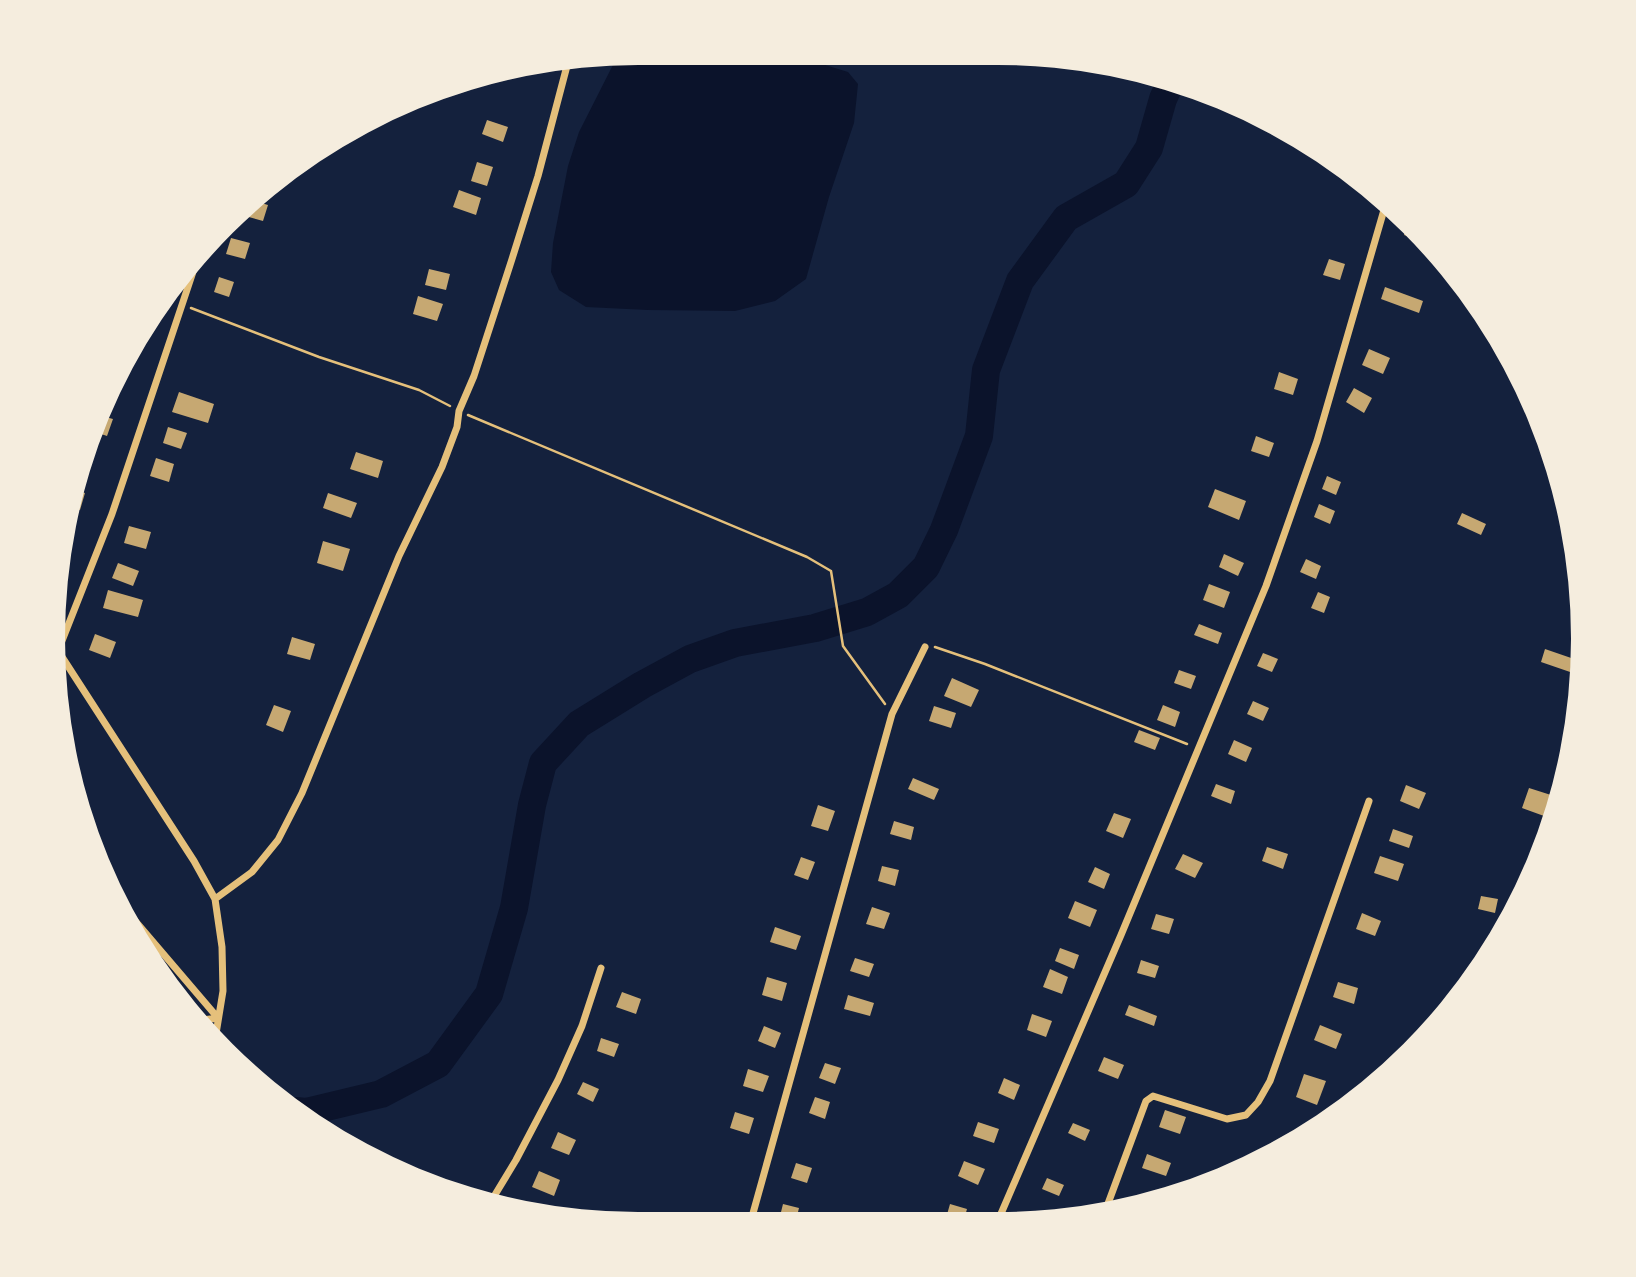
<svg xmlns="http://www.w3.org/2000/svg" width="1636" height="1277" font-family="'Roboto Condensed',sans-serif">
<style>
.water{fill:#0b132b}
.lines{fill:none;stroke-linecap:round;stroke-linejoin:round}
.river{stroke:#0b132b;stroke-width:28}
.building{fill:#c6a872}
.path{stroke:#e5c07b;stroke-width:2.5}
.minor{stroke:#e5c07b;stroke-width:7}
</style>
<rect width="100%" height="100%" fill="#14213d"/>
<path class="water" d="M639 53H786L848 72 858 84 854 123 829 197 806 279 775 301 735 311 648 310 586 307 559 290 551 272 553 243 568 166 579 132 618 55Z"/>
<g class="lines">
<path class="river" d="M296 1111 306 1112 381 1094 438 1064 489 994 514 908 532 805 543 763 579 724 642 685 690 659 735 643 815 628 867 612 898 595 926 567 944 530 979 436 986 370 1020 281 1066 218 1126 184 1149 148 1163 99 1171 81"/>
</g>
<path class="building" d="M487 120 508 127 503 142 482 134Z
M477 162 493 167 487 186 471 181Z
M459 190 481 198 476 215 453 207Z
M255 201 268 205 263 221 238 214Z
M1408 224 1424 239 1423 241 1404 235Z
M231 238 250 243 245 259 226 254Z
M1329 259 1345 264 1340 280 1323 275Z
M429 269 450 274 446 290 425 285Z
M219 277 234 282 229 297 214 292Z
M1385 287 1423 301 1419 313 1381 299Z
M418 296 443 304 437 321 413 314Z
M1369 349 1390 358 1383 374 1362 365Z
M1279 372 1298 379 1293 395 1274 389Z
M1354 388 1372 398 1364 413 1346 402Z
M179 392 214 404 208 423 172 412Z
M102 416 113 419 107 436 95 432Z
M168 427 187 433 181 449 163 443Z
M1256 436 1274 443 1269 457 1251 451Z
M356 452 383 461 378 478 350 469Z
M156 458 174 464 169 482 150 476Z
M1327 476 1341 482 1336 495 1322 489Z
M72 489 85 493 80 510 70 507Z
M1215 489 1246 501 1239 520 1208 507Z
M328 493 357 503 351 518 323 508Z
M1319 504 1335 511 1330 524 1314 517Z
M1462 513 1486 524 1481 535 1457 524Z
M129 526 151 532 146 549 124 543Z
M323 541 350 549 343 571 317 563Z
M1224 554 1244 563 1238 576 1219 567Z
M1306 559 1321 566 1316 579 1300 572Z
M118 563 139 571 133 586 112 578Z
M1209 584 1230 592 1224 608 1203 600Z
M108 590 143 600 138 617 103 608Z
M1318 592 1330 597 1324 613 1311 608Z
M1199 624 1222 633 1218 644 1194 635Z
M95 634 116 642 110 658 89 650Z
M292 637 315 644 310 660 287 654Z
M1545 649 1577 660 1573 673 1541 662Z
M1263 653 1278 659 1272 672 1257 666Z
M1179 670 1196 676 1191 689 1174 683Z
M952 678 979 690 971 707 944 696Z
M1253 701 1269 708 1263 721 1247 714Z
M274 705 291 711 283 732 266 725Z
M1163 705 1180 712 1175 727 1157 720Z
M934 706 956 713 951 728 929 721Z
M1139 730 1160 738 1155 750 1134 742Z
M1234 740 1252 748 1246 762 1228 754Z
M913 778 939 789 934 800 908 789Z
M1216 784 1235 791 1231 804 1211 796Z
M1406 785 1426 793 1419 809 1400 801Z
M1529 788 1551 795 1544 816 1522 808Z
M818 805 835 811 828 831 811 826Z
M1114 813 1131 819 1123 838 1106 831Z
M894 821 914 827 911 840 890 834Z
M1393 829 1413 836 1409 848 1389 841Z
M1267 847 1288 854 1283 869 1262 861Z
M1183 854 1203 863 1195 878 1175 869Z
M1380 856 1404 864 1398 881 1374 873Z
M801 857 815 862 808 880 794 875Z
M882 866 899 870 895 886 878 881Z
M1095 867 1110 874 1104 889 1088 882Z
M1481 896 1498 899 1495 913 1478 909Z
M1075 901 1097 910 1090 927 1068 918Z
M872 907 890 913 884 929 866 924Z
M1362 913 1381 921 1375 936 1356 929Z
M1156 914 1174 919 1169 934 1151 929Z
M775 927 801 936 796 950 770 942Z
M1060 948 1079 955 1074 969 1055 961Z
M855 958 874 964 869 977 850 971Z
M1141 960 1159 966 1155 978 1137 973Z
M1050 969 1068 977 1062 994 1043 987Z
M767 977 787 983 782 1001 762 995Z
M1338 982 1358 988 1354 1004 1333 997Z
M622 992 641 999 636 1014 616 1007Z
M848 995 874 1003 870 1016 844 1009Z
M1129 1005 1157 1016 1154 1026 1125 1015Z
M1032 1014 1052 1021 1046 1037 1027 1030Z
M1320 1025 1342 1034 1336 1049 1314 1040Z
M764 1026 781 1033 775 1048 758 1041Z
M601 1038 619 1044 614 1057 597 1051Z
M1104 1057 1124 1065 1118 1079 1098 1071Z
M825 1063 841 1068 835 1084 819 1078Z
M748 1069 769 1076 763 1092 743 1086Z
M1304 1074 1326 1081 1317 1105 1296 1097Z
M1004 1078 1020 1085 1014 1100 998 1093Z
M583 1082 599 1089 593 1102 577 1094Z
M815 1097 830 1102 825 1119 809 1113Z
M1165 1110 1186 1117 1180 1134 1159 1127Z
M735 1112 754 1118 749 1134 730 1128Z
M978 1122 999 1129 994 1143 973 1136Z
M1073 1123 1090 1130 1085 1141 1068 1133Z
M558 1132 576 1140 569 1155 551 1148Z
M1147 1154 1171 1163 1166 1176 1142 1168Z
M964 1161 985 1169 978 1185 958 1176Z
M796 1163 812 1168 807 1183 791 1178Z
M539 1171 560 1180 554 1196 532 1187Z
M1047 1178 1064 1185 1059 1196 1042 1189Z
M783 1204 799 1208 795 1224 779 1220Z
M950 1204 967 1209 963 1223 946 1218Z"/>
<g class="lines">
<path class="path" d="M191 308 319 357 419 390 450 406
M468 415 807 557 831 571 843 646 885 704
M935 647 985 664 1187 744"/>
<path class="minor" d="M53 643 194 861 215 899 222 947 223 991 215 1040
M58 651 112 514 197 260
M215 899 252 872 278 840 302 793 399 556 442 467 457 427 459 411 474 376 512 259 538 176 568 62
M119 902 218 1018
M195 1021 218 1018
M490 1203 516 1160 558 1080 582 1026 601 968
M1106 1209 1146 1101 1153 1096 1227 1119 1246 1115 1258 1102 1270 1081 1369 801
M997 1223 1121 935 1266 586 1317 441 1386 203
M750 1224 892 714 925 647"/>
</g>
<path d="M0 0H1636V1277H0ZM638 65H998A573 573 0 0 1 1571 638V639A573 573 0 0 1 998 1212H638A573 573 0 0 1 65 639V638A573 573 0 0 1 638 65Z" fill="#f5edde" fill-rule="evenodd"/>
</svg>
